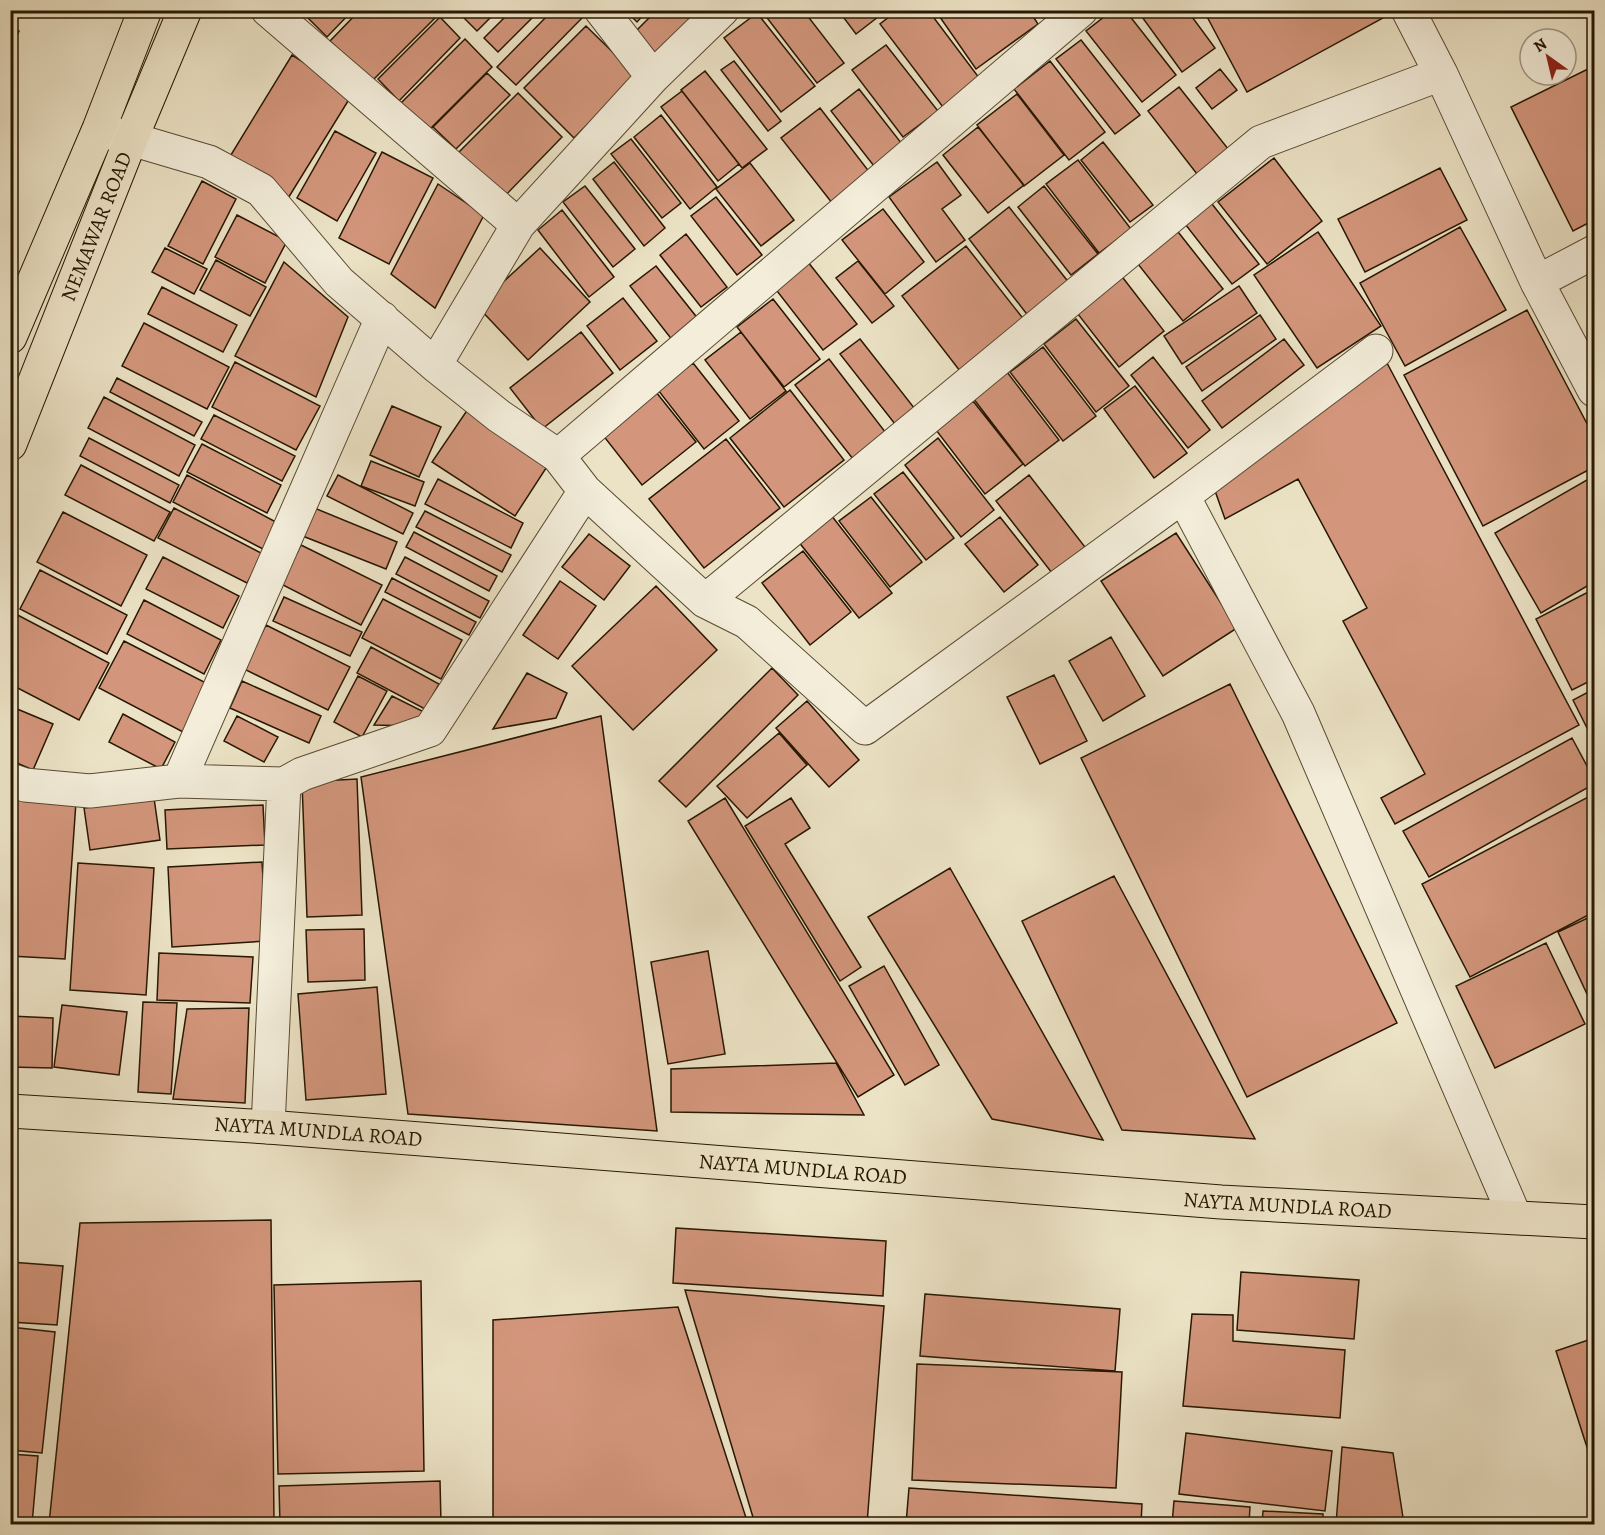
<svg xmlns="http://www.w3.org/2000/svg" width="1605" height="1535" font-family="Alegreya,serif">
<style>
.building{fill:#d3967c;stroke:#271701;stroke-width:1.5}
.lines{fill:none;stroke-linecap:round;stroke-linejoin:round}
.minor-casing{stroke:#584a32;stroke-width:35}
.major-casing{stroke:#271701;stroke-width:35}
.highway-casing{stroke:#271701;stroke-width:35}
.minor{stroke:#f3edda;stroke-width:33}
.major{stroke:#ece3c6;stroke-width:33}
.highway{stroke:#ece3c6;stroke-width:33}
.labels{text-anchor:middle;stroke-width:4.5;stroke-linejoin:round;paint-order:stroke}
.street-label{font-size:21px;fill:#271701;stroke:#f3edda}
</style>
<rect width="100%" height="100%" fill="#ece3c6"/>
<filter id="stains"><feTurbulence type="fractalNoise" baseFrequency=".00333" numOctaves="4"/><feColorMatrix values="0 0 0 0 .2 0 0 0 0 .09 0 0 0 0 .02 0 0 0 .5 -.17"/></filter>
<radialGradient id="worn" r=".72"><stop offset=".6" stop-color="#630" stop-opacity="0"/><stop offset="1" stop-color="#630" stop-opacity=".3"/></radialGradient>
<path class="building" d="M10 10H19L17 16 10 14Z
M304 10H353L327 37 302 12Z
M360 10H431L437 16 371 82 330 41Z
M463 10H498L477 31 460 14Z
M512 10H540L498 52 484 38Z
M553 10H581L585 15 516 85 497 67Z
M625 10H648L637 22Z
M657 10H709L661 59 634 33Z
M761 10H803L844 63 817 83Z
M838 10H887L856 34Z
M898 10H928L983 83 946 111 880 24Z
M935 10H1029L1038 24 976 69Z
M1113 10H1125L1176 75 1142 102 1086 31Z
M1137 10H1187L1215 48 1182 72Z
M1379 10 1383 18 1247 92 1204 11Z
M757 13 815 86 781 112 724 38Z
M440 17 460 38 399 101 378 79Z
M586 26 636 75 574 138 524 88Z
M10 27 19 31 10 50Z
M465 39 492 67 427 132 399 105Z
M1081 40 1140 115 1115 134 1056 59Z
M886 45 938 111 903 137 852 70Z
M292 55 353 93 287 200 226 163Z
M734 61 781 121 768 131 721 70Z
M1050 61 1105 132 1069 160 1014 89Z
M1594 66V220L1573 231 1511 107Z
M1220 69 1237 90 1212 109 1196 88Z
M705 71 767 149 742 168 681 90Z
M487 73 510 95 456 149 433 127Z
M1179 87 1229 150 1197 174 1148 111Z
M859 89 902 144 874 166 831 111Z
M682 91 739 164 718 181 661 107Z
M518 93 562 137 501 200 456 155Z
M1017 94 1064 155 1024 186 977 125Z
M820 108 874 178 836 208 781 138Z
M661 115 717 187 690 209 634 137Z
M978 127 1024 185 988 213 943 155Z
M335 131 376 153 337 221 297 198Z
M631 139 681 203 662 218 611 154Z
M1103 142 1153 205 1130 222 1081 160Z
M382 152 433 178 389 264 339 238Z
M1274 158 1322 221 1267 264 1218 202Z
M1078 160 1131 229 1099 253 1046 184Z
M614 162 665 228 644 246 593 179Z
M937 162 961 195 942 209 965 240 936 262 889 197Z
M750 163 794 220 761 246 716 189Z
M1440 168 1467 220 1365 272 1338 219Z
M202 181 236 199 203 264 168 246Z
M438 184 484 215 435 308 391 274Z
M585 186 635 249 613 267 563 202Z
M1044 186 1098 254 1071 275 1018 207Z
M1205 195 1259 264 1232 284 1178 215Z
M716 197 762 255 737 275 691 216Z
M1009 207 1070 284 1029 317 969 239Z
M883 209 924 262 885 294 842 240Z
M562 210 614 277 589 297 538 230Z
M237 215 287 241 265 283 215 257Z
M1460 227 1506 310 1405 366 1360 283Z
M1175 228 1223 289 1183 321 1134 259Z
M1318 232 1381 326 1317 368 1254 275Z
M686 234 727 287 701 307 660 255Z
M966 246 1025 321 960 371 902 296Z
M165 248 207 269 194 294 152 272Z
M540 248 590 302 528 360 477 306Z
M804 257 857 324 823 350 770 282Z
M216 260 266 287 250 316 200 290Z
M858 261 894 306 872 323 836 278Z
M284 262 348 317 316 397 235 356Z
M656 266 699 320 673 341 630 286Z
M1120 274 1164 331 1119 367 1074 309Z
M1239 286 1257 313 1182 364 1164 336Z
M162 287 237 325 223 352 148 314Z
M623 298 657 341 620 370 587 326Z
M773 299 820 359 784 387 737 327Z
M1527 310 1594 437V467L1483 526 1404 375Z
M1260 315 1276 339 1202 391 1186 367Z
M1076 319 1129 386 1096 412 1044 344Z
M144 323 229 367 207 409 122 366Z
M581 332 613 373 542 429 510 388Z
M741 332 786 391 750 419 705 360Z
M860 339 915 409 895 424 840 354Z
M1284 339 1304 365 1222 428 1202 401Z
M1043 347 1096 416 1063 441 1010 372Z
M1153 357 1210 430 1188 448 1131 375Z
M829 359 886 433 853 459 795 385Z
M235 362 320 406 296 450 212 407Z
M693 363 739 421 704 449 658 390Z
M1387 363 1579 725 1395 824 1381 798 1425 774 1343 621 1367 608 1298 479 1225 519 1214 488Z
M1007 372 1059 440 1025 466 973 398Z
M117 378 202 422 194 436 110 392Z
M1135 386 1187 453 1154 478 1104 409Z
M790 390 844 460 784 507 730 438Z
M656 392 696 442 642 485 602 434Z
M104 397 195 445 179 476 88 428Z
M973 401 1023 464 985 494 936 430Z
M392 406 441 427 419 477 370 455Z
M468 409 550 462 515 516 432 462Z
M214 415 295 456 282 481 201 439Z
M89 438 179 485 170 503 80 456Z
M938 438 994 510 961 537 905 465Z
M726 439 780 508 704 568 649 499Z
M202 444 281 485 267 513 187 472Z
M371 461 424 482 415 506 361 486Z
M81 465 170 512 154 541 65 495Z
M903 472 954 538 926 560 874 494Z
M187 475 276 522 263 549 173 502Z
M338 475 413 513 403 534 327 496Z
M1029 475 1085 547 1052 573 996 501Z
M1592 477 1594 481V582L1541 613 1495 533Z
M438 479 523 523 511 548 425 504Z
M871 497 922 562 890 587 839 521Z
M307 505 397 542 386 569 295 533Z
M174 508 263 554 247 583 158 538Z
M425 511 511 555 502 572 416 527Z
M63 512 147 555 121 606 37 562Z
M831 515 892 593 859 618 798 541Z
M1000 517 1038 565 1004 592 965 544Z
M414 532 497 576 489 591 406 547Z
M1176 533 1237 628 1163 676 1101 581Z
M589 534 630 566 604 600 562 567Z
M301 545 382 585 361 625 281 584Z
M803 551 851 612 810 645 762 583Z
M163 557 239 596 223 628 146 589Z
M405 557 489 601 480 618 396 574Z
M40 570 127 615 107 654 20 609Z
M392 578 476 622 469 635 385 592Z
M560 581 596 606 558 659 523 635Z
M656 586 717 650 633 730 572 666Z
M1594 589V679L1572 690 1536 619Z
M284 597 362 632 350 656 273 621Z
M383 599 462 640 441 679 362 638Z
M144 600 221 640 204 674 127 634Z
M10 611 109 663 79 720 10 684Z
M266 625 350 667 328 710 244 669Z
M1111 637 1145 696 1103 721 1069 661Z
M124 641 208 684 183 732 99 688Z
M371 647 439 684 425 709 357 673Z
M772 668 798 695 686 807 659 781Z
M527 673 567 693 556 718 493 729Z
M1054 675 1087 741 1040 764 1007 697Z
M358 676 387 691 362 737 334 722Z
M242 681 321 716 309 743 230 708Z
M1230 684 1397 1023 1247 1097 1081 758Z
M1594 689V742L1573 700Z
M392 696 424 712 414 726 374 725Z
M807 701 859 760 829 787 776 728Z
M10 706 53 724 33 770 10 760Z
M123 714 175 742 161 769 109 742Z
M237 716 278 737 264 762 224 741Z
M601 716 657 1131 408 1114 361 777Z
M779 733 807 765 747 818 717 786Z
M1572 738 1594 779V784L1429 877 1403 831Z
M357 779 362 915 307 917 302 782Z
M1594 794V912L1470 977 1422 884Z
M10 798 76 802 65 959 10 956Z
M154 798 160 840 90 850 84 808Z
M725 798 894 1075 858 1097 688 821Z
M791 798 810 828 785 844 861 967 840 981 745 826Z
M263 805 265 845 167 849 165 810Z
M262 862 267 941 172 947 168 867Z
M78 863 154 868 146 995 70 990Z
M950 868 1103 1140 992 1119 868 917Z
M1114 876 1255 1139 1122 1130 1022 921Z
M1594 915V1009L1558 932Z
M364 929 365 980 308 982 306 930Z
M1546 943 1585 1024 1495 1068 1456 986Z
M708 951 725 1054 668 1064 651 962Z
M159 953 253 957 250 1003 157 1000Z
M884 966 939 1065 905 1085 849 986Z
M377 987 386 1094 306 1100 298 994Z
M143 1002 177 1003 171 1094 138 1092Z
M62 1005 127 1012 119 1075 54 1067Z
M249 1008 245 1103 173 1099 187 1009Z
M10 1016 53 1018 52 1068 10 1067Z
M836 1063 864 1115 671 1112V1069Z
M271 1220 274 1524H49L80 1223Z
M676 1228 886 1241 883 1296 673 1283Z
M10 1262 63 1266 57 1325 10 1322Z
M1241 1272 1359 1280 1354 1339 1237 1330Z
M421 1281 424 1471 278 1474 274 1285Z
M685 1290 884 1306 867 1524H755Z
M925 1294 1120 1309 1115 1371 920 1356Z
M678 1307 748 1524H493V1320Z
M1192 1314 1233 1315V1341L1345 1350 1340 1418 1183 1406Z
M10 1327 55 1332 42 1453 10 1450Z
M1594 1338V1469L1556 1351Z
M917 1364 1122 1372 1116 1488 912 1480Z
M1186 1433 1332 1451 1325 1511 1179 1494Z
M1342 1447 1393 1453 1404 1524H1336Z
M10 1454 38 1456 32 1524H10Z
M440 1481 441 1524H280L279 1486Z
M909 1488 1142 1504 1141 1524H906Z
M1174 1501 1250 1507 1249 1524H1172Z
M1263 1511 1323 1514V1524H1262Z"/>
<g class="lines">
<defs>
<path id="minor" d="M268 10 518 225
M601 10 653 77
M1408 10 1441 74 1537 282 1594 390
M104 131 209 162 261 190 339 282 435 365 499 416 558 456 585 491 705 601 747 622 865 728 1183 496
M1537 282 1594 252
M1376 351 1183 496 1298 713 1515 1217
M435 365 518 225 653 77 722 10
M558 456 1081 10
M705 601 1261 142 1441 74
M10 780 25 785 90 791 179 781 284 784 302 774 430 730 585 491
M179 781 382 318
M268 1127 284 784"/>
<g id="major">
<path id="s1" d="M10 1111 268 1127 1221 1202 1594 1222"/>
</g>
<g id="highway">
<path d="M10 337 99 129 145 10"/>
<path id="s2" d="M10 444 131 139 185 10"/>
</g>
</defs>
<use href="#minor" class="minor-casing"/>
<use href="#major" class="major-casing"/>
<use href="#highway" class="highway-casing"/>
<use href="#minor" class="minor"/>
<use href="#major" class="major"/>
<use href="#highway" class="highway"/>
</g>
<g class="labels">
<g class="street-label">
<text dy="7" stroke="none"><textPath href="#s2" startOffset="234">NEMAWAR ROAD</textPath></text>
<text dy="7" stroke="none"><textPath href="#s1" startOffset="309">NAYTA MUNDLA ROAD</textPath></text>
<text dy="7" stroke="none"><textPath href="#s1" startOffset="795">NAYTA MUNDLA ROAD</textPath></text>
<text dy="7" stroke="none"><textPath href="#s1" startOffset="1281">NAYTA MUNDLA ROAD</textPath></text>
</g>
</g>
<rect width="1605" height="1535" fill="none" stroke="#ece3c6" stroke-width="36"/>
<rect x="12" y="12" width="1581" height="1511" fill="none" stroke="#271701" stroke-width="3"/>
<rect x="18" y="18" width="1569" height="1499" fill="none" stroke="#271701" stroke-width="1.5"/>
<g transform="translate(1548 57) rotate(326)"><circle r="28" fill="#f3edda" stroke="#a19783" stroke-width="1.5"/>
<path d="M0-4.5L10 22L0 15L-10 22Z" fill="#8f2418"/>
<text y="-9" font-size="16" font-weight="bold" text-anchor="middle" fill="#271701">N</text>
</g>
<rect width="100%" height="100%" filter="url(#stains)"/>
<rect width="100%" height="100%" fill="url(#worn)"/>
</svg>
